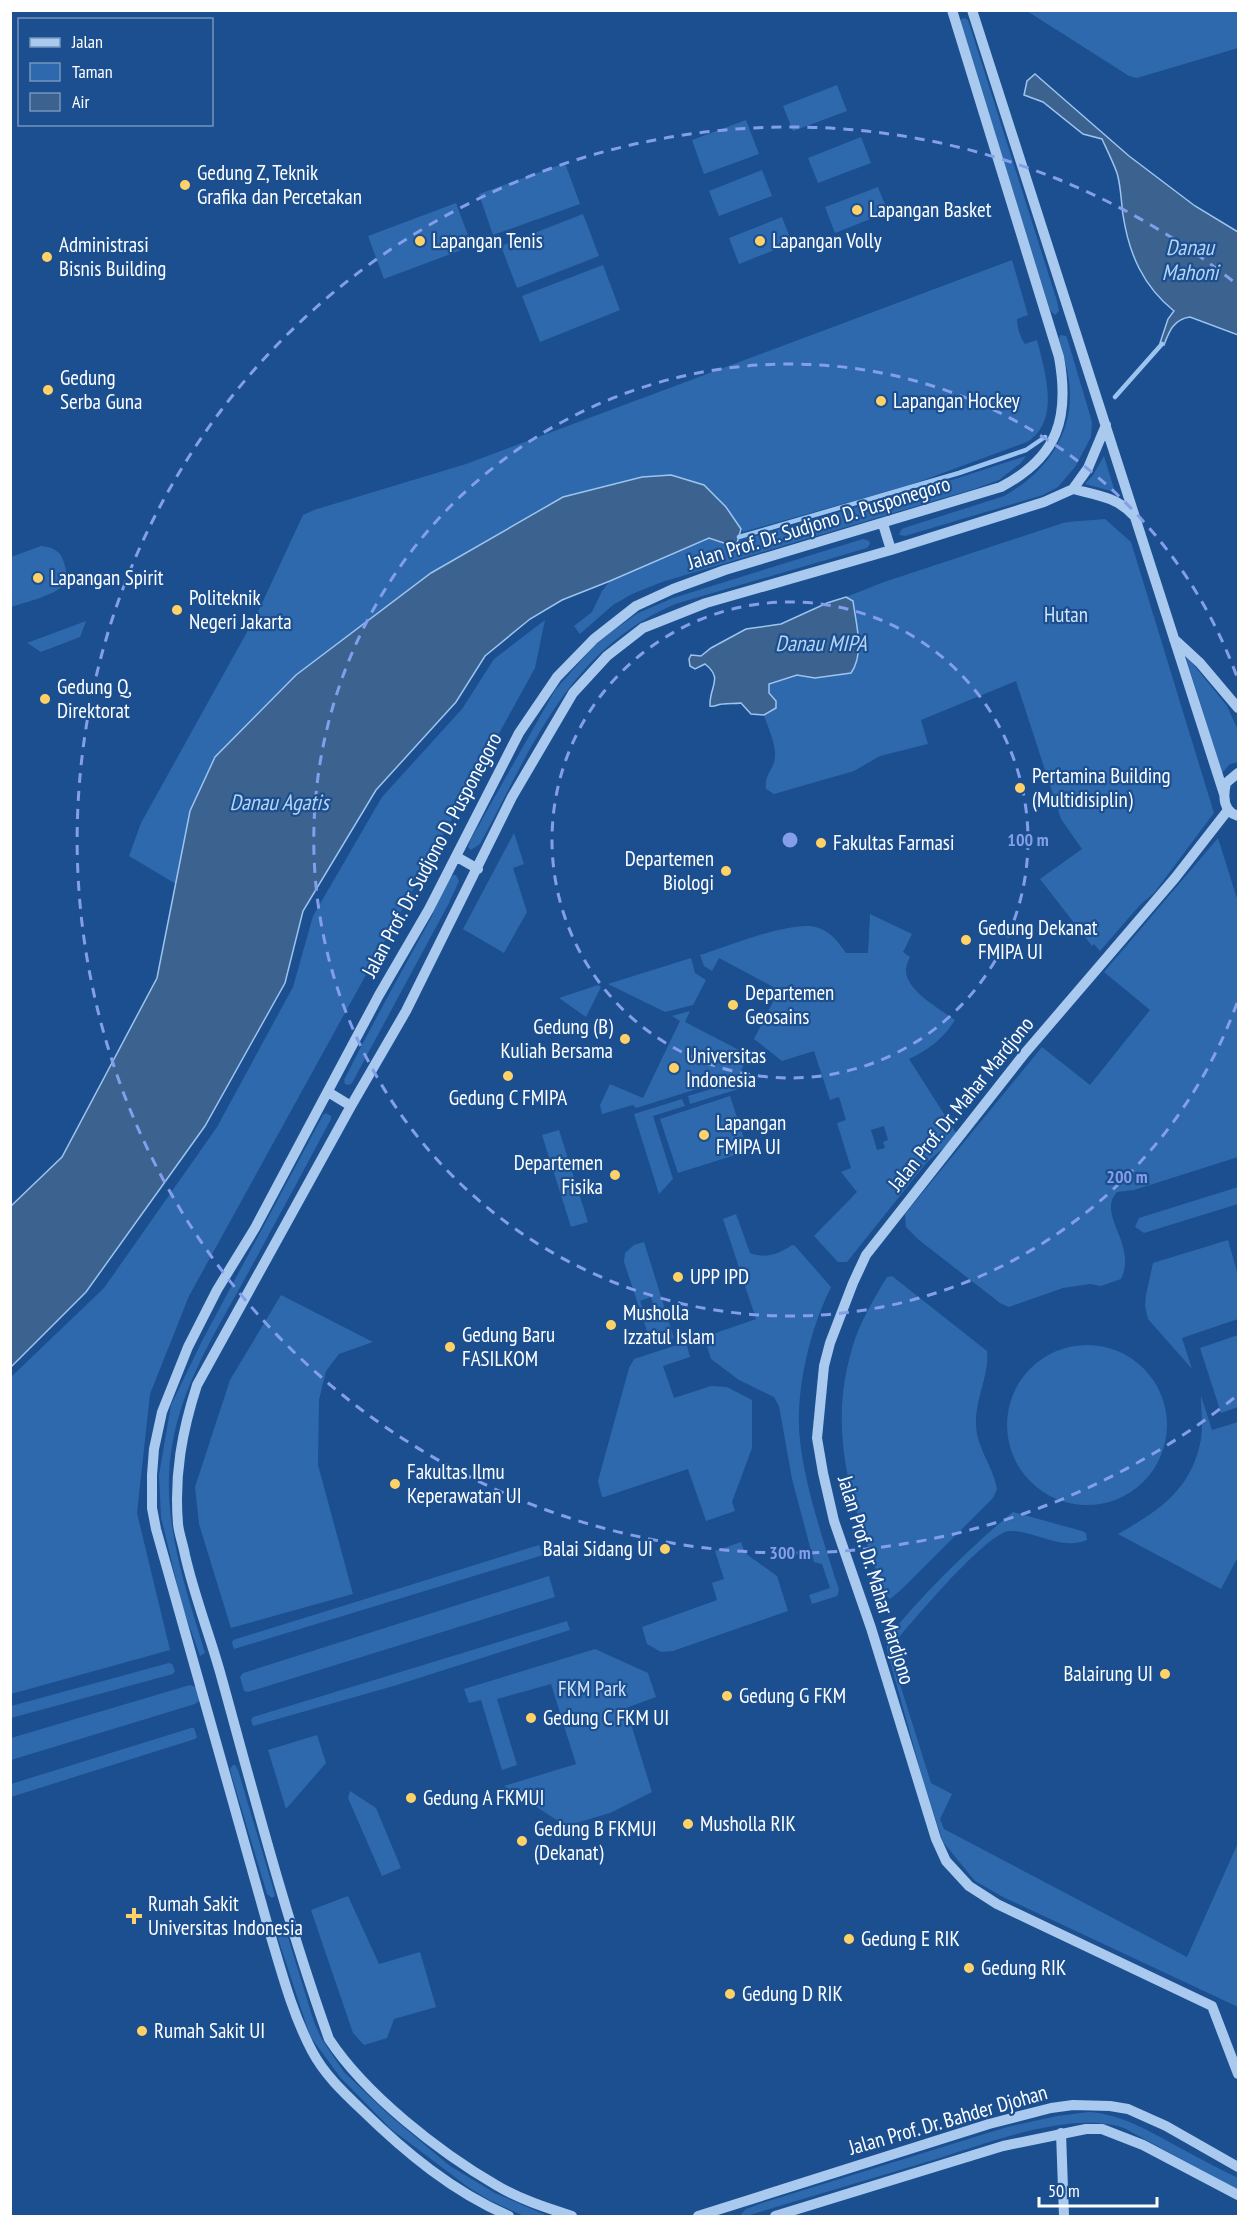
<svg xmlns="http://www.w3.org/2000/svg" width="1249" height="2227" font-family="'PT Sans Narrow',sans-serif">
<style>
.green{fill:#2e69ad;fill-rule:evenodd}
.water{fill:#3c6290;stroke:#9cc4f0;stroke-width:1.5}
.lines{fill:none;stroke-linecap:round;stroke-linejoin:round}
.stream{stroke:#9cc4f0;stroke-width:4.5}
.minor{stroke:#a9c9ee;stroke-width:10}
.ring{fill:none;stroke:#839eea;stroke-width:3;stroke-dasharray:10 8}
.poi-dot{fill:#ffd166;stroke:#1b4f8f;stroke-width:2}
.labels{text-anchor:middle;stroke-width:4.5;stroke-linejoin:round;paint-order:stroke}
.poi-label{font-size:21px;fill:#fff;stroke:#1b4f8f;text-anchor:start}
.street-label{font-size:21px;fill:#fff;stroke:#1b4f8f}
.park-label{font-size:21px;fill:#cfe3fa;stroke:#1b4f8f}
.water-label{font-size:22px;font-style:italic;fill:#b5d3f5;stroke:#1b4f8f}
.centre{fill:#839eea;stroke:#1b4f8f;stroke-width:3}
.ring-label{font-size:18px;text-anchor:middle;font-weight:bold;fill:#839eea;stroke:#1b4f8f;stroke-width:4.5;stroke-linejoin:round;paint-order:stroke}
</style>
<rect width="100%" height="100%" fill="#1b4f8f"/>
<path class="green" d="M1027 11H1238V48L1137 78 1129 76Z
M965 18 968 20 1057 301 1059 311 1055 315 1050 310 960 23 961 19Z
M837 85 847 111 793 131 783 106Z
M746 120 759 154 704 174 692 140Z
M861 137 871 163 818 183 808 158Z
M565 163 580 204 493 235 479 194Z
M762 170 772 196 719 216 709 191Z
M878 187 888 212 835 233 825 207Z
M456 203 472 246 384 279 368 236Z
M583 214 599 256 517 288 501 246Z
M782 217 792 243 739 264 729 238Z
M1012 260 1028 315 1017 319C1017 327 1020 337 1025 344L1037 340C1045 372 1061 421 1027 442L913 484 743 532 726 507 563 497 431 573 296 675 190 811 176 884 129 856 141 823 257 614 303 515 314 510 466 464Z
M603 265 620 310 540 342 522 296Z
M1060 335 1066 336 1068 341 1092 422 1091 437 1075 467 1058 487 1043 495 905 536 899 535 901 530 904 528 1004 496C1049 471 1078 428 1068 375 1066 363 1062 351 1059 339Z
M1026 456 1021 463 999 480 974 489 662 582 632 594 613 605 580 634 574 626 592 612 602 591 610 581 709 538 736 547 738 541 955 479Z
M1104 456 1115 492 1085 484 1093 475Z
M1105 519 1131 542 1214 813 1154 893 1139 906 1100 951 1094 944 1092 946 1040 879 1082 849 1061 819 1016 681 921 720 928 744 880 756 854 771 774 794 766 789C764 774 774 770 775 757 776 743 768 728 764 715L776 708V701L769 693V684L797 675 815 678 851 673 858 659 853 601 846 597 884 582 1063 523C1078 520 1090 521 1105 519Z
M863 539 869 541 870 544 867 548 675 604C567 651 532 748 480 844L471 850 468 847 471 839 555 690 594 646 614 630 638 613 673 598Z
M41 546C51 547 60 550 63 560 66 568 68 575 65 583 60 594 23 603 11 607V557Z
M545 620 535 668 189 1296 150 1394 137 1513 170 1650 11 1694V1377L104 1288 217 1127 293 987 313 916 382 797 462 709 494 659Z
M86 621 80 637 41 652 27 643Z
M1185 654 1227 706 1238 730V762L1230 764 1222 773Z
M514 833 524 864 513 868 527 912 504 953 463 929Z
M1218 838 1238 902V1157L1134 1190 1117 1192C1115 1195 1113 1197 1112 1200 1105 1222 1136 1248 1121 1279L1101 1286 1090 1284 1063 1288 1009 1307 1000 1303 919 1240 906 1227 905 1214 1042 1047 1090 1085 1150 1010 1104 972Z
M453 875H456L459 881 449 903 352 1083 349 1085 345 1084 344 1080C372 1024 402 971 432 916 438 904 443 883 453 875Z
M870 914 912 934 903 952 910 957C908 961 906 966 906 970 905 990 941 1010 955 1020 944 1038 928 1050 909 1059L958 1136 927 1162 847 1262H838L814 1236 857 1192 841 1172 851 1168 837 1123 846 1120 839 1097 830 1100 814 1051 782 1061 754 1039 779 990 719 958 712 971 704 966 700 955C726 947 796 918 819 928 832 933 838 942 846 953H868ZM884 1126 888 1140 883 1142 885 1148 877 1150 871 1130Z
M691 958 695 973 706 980 693 1005 665 1012 608 984Z
M598 985 601 987 586 1017 559 998Z
M690 1011 685 1022 739 1050 737 1055 746 1059 739 1076 636 1108 633 1105 602 1114 600 1105 610 1084 643 1098 680 1021 672 1016Z
M746 1075 748 1086 690 1104 688 1096 744 1079Z
M730 1096 748 1151 678 1173 660 1119Z
M682 1099 685 1106 653 1116 673 1179 659 1194 634 1114Z
M326 1113 331 1116V1119C304 1170 277 1220 249 1271 213 1338 172 1397 169 1476 167 1537 188 1596 205 1653L200 1656 182 1605 161 1517 159 1475 171 1405 202 1341 323 1115Z
M559 1130 588 1222 571 1227 542 1135Z
M1238 1187V1204L1144 1233 1135 1227 1139 1218Z
M736 1214 750 1253C766 1259 779 1254 792 1245L795 1246 831 1287C822 1305 815 1324 810 1343 804 1365 800 1388 799 1411 796 1463 823 1539 839 1590L837 1596 812 1604 809 1595 830 1588 822 1564 814 1562 792 1479 779 1406 774 1397 739 1380 711 1359 704 1337 756 1319 723 1219Z
M1228 1240 1238 1275V1319L1182 1338 1192 1369 1148 1319 1145 1306 1146 1295 1153 1263Z
M644 1242 674 1338 652 1346 624 1262 625 1253 634 1245ZM651 1297 657 1317 647 1320 640 1301Z
M892 1276 987 1351C990 1371 976 1398 976 1421 975 1447 993 1465 997 1489L993 1498 902 1589 890 1599 884 1593C853 1505 824 1432 855 1339 863 1317 875 1297 887 1277Z
M281 1295 373 1342 339 1354 326 1371 319 1400 318 1465 353 1594 231 1628 199 1524 195 1487 230 1380Z
M1238 1335V1407L1221 1413 1200 1348Z
M686 1342 690 1357 663 1366 674 1398 711 1386 727 1387 752 1400V1448L732 1502 735 1511 706 1521 688 1469 604 1497H602L598 1481 629 1368 634 1359Z
M1007 1425a80 80 0 1 1 160 0a80 80 0 1 1-160 0Z
M1201 1396 1212 1430 1238 1422V1557L1221 1589 1118 1534C1160 1510 1192 1489 1201 1439 1203 1425 1201 1410 1201 1396Z
M1013 1512 1082 1531 1086 1533 1087 1540C1061 1551 1036 1531 1010 1531 987 1531 907 1628 889 1649L931 1783 952 1794 940 1819 944 1829 1187 1957 1238 1843V2007L1003 1897 975 1881 943 1842 923 1780 887 1650V1638C924 1593 968 1549 1013 1512Z
M741 1542 745 1553 777 1576 788 1611 673 1651 661 1652 647 1644 642 1627 717 1600 712 1583 724 1579 715 1551Z
M539 1545 543 1555 234 1649 232 1643 233 1640Z
M549 1576 555 1597 248 1692 244 1691 240 1677 243 1673Z
M567 1621 570 1630 397 1685 253 1726 251 1720 253 1717Z
M595 1649 648 1673 656 1697 626 1708 652 1792 610 1813 566 1826 504 1786 576 1764 551 1684 497 1699 517 1765 502 1770 481 1700 469 1703 464 1689Z
M169 1663 172 1664 175 1671 173 1674 11 1718V1706Z
M190 1685 196 1687 200 1700 195 1704 11 1760V1738Z
M191 1728H194L197 1737 195 1739 11 1797V1784Z
M317 1735 326 1763 286 1809 268 1750Z
M233 1765H235L238 1770 273 1888 275 1896 272 1898 267 1894 232 1777 230 1769Z
M350 1791 376 1808 401 1868 382 1876 348 1798Z
M348 1896 379 1964 420 1952 436 2007 394 2019 387 2038 364 2045 353 2033 311 1910Z
M281 1926H284L287 1934 314 2022 321 2038 344 2072 388 2114 450 2166 495 2193 548 2216H524L489 2200 468 2187 391 2129 340 2077 310 2036 277 1935 276 1930Z
M1089 2112C1123 2114 1154 2134 1184 2150 1202 2160 1220 2169 1238 2178V2190L1124 2128C1068 2109 978 2147 923 2163 864 2181 805 2198 747 2216H742L741 2214 746 2209 759 2204 1007 2127 1057 2116Z"/>
<path class="water" d="M1035 74 1129 156 1195 206 1238 232V335L1190 317C1174 319 1169 331 1164 345L1160 343 1168 319 1174 311C1143 286 1129 254 1123 215 1121 201 1121 186 1117 173 1113 162 1107 150 1102 139L1083 134 1043 102 1024 95 1027 81Z
M671 475 704 485 726 507 741 529 736 547 709 538 610 581 562 600 530 619 485 656 456 702 376 790 303 911 285 983 205 1126 86 1292 11 1367V1206L62 1157 157 978 190 811 215 757 296 675 431 573 563 497 642 477Z
M846 597 853 601C856 624 865 653 851 673L815 678 797 675 769 684V693L776 701V708L764 715 751 714 741 703C734 704 729 703 723 704 717 704 716 707 710 706 709 686 724 679 705 664L695 669 690 666 689 659 691 655 701 656 711 648 746 629 781 624 827 603Z"/>
<g class="lines">
<path class="stream" d="M1115 397 1162 344
M739 537 959 473 1026 450 1045 437"/>
<path class="minor" d="M972 10C1057 271 1139 533 1224 794
M1073 489C1096 495 1117 497 1133 515
M883 524 891 550
M1174 639 1200 663 1238 708
M1238 773 1226 783C1223 796 1223 812 1238 816
M1228 810 1175 878 1025 1053 866 1255 853 1283 830 1343 824 1366 817 1438 823 1473 834 1521 871 1628 936 1839 946 1861 969 1886 997 1904 1212 2006 1238 2074
M457 857 478 869
M328 1092 351 1106
M1061 2133 1064 2216
M509 2216C453 2192 405 2152 362 2110 343 2092 324 2074 312 2051 292 2013 281 1970 269 1930L156 1529 152 1508V1475L154 1449 162 1412 188 1347 217 1290 255 1228 379 995 429 909 519 733 557 677 594 639 636 606 673 589 725 570 1001 487C1058 457 1070 418 1059 357L952 10
M572 2216C547 2208 519 2199 496 2185 439 2152 365 2094 329 2039 286 1919 254 1795 220 1672 209 1633 194 1595 185 1555 183 1544 179 1534 178 1524 174 1475 182 1431 197 1385L351 1106 406 1011 512 797 573 693 607 656 643 628 706 603 891 550 1044 502 1073 489 1088 468 1106 425
M698 2216 989 2124 1051 2108 1073 2105 1110 2106 1128 2109 1166 2126 1238 2167
M775 2216 1003 2146 1086 2129H1102L1143 2145 1238 2195"/>
</g>
<g class="ring">
<circle cx="790" cy="840" r="238"/>
<path d="M1237 1003A476 476 0 1 1 1237 677"/>
<path d="M1234 1398A713 713 0 1 1 1234 282"/>
</g>
<g class="poi-dot">
<circle cx="185" cy="185" r="6"/>
<circle cx="857" cy="210" r="6"/>
<circle cx="420" cy="241" r="6"/>
<circle cx="760" cy="241" r="6"/>
<circle cx="47" cy="257" r="6"/>
<circle cx="48" cy="390" r="6"/>
<circle cx="881" cy="401" r="6"/>
<circle cx="38" cy="578" r="6"/>
<circle cx="177" cy="610" r="6"/>
<circle cx="45" cy="699" r="6"/>
<circle cx="1020" cy="788" r="6"/>
<circle cx="821" cy="843" r="6"/>
<circle cx="726" cy="871" r="6"/>
<circle cx="966" cy="940" r="6"/>
<circle cx="733" cy="1005" r="6"/>
<circle cx="625" cy="1039" r="6"/>
<circle cx="674" cy="1068" r="6"/>
<circle cx="508" cy="1076" r="6"/>
<circle cx="704" cy="1135" r="6"/>
<circle cx="615" cy="1175" r="6"/>
<circle cx="678" cy="1277" r="6"/>
<circle cx="611" cy="1325" r="6"/>
<circle cx="450" cy="1347" r="6"/>
<circle cx="395" cy="1484" r="6"/>
<circle cx="665" cy="1549" r="6"/>
<circle cx="1165" cy="1674" r="6"/>
<circle cx="727" cy="1696" r="6"/>
<circle cx="531" cy="1718" r="6"/>
<circle cx="411" cy="1798" r="6"/>
<circle cx="688" cy="1824" r="6"/>
<circle cx="522" cy="1841" r="6"/>
<path d="M131 1907h6v6h6v6h-6v6h-6v-6h-6v-6h6z"/>
<circle cx="849" cy="1939" r="6"/>
<circle cx="969" cy="1968" r="6"/>
<circle cx="730" cy="1994" r="6"/>
<circle cx="142" cy="2031" r="6"/>
</g>
<g class="labels">
<g class="poi-label">
<text x="197" y="180">Gedung Z, Teknik<tspan x="197" dy="24">Grafika dan Percetakan</tspan></text>
<text x="869" y="217">Lapangan Basket</text>
<text x="432" y="248">Lapangan Tenis</text>
<text x="772" y="248">Lapangan Volly</text>
<text x="59" y="252">Administrasi<tspan x="59" dy="24">Bisnis Building</tspan></text>
<text x="60" y="385">Gedung<tspan x="60" dy="24">Serba Guna</tspan></text>
<text x="893" y="408">Lapangan Hockey</text>
<text x="50" y="585">Lapangan Spirit</text>
<text x="189" y="605">Politeknik<tspan x="189" dy="24">Negeri Jakarta</tspan></text>
<text x="57" y="694">Gedung Q,<tspan x="57" dy="24">Direktorat</tspan></text>
<text x="1032" y="783">Pertamina Building<tspan x="1032" dy="24">(Multidisiplin)</tspan></text>
<text x="833" y="850">Fakultas Farmasi</text>
<text x="714" y="866" text-anchor="end">Departemen<tspan x="714" dy="24">Biologi</tspan></text>
<text x="978" y="935">Gedung Dekanat<tspan x="978" dy="24">FMIPA UI</tspan></text>
<text x="745" y="1000">Departemen<tspan x="745" dy="24">Geosains</tspan></text>
<text x="613" y="1034" text-anchor="end">Gedung (B)<tspan x="613" dy="24">Kuliah Bersama</tspan></text>
<text x="686" y="1063">Universitas<tspan x="686" dy="24">Indonesia</tspan></text>
<text x="508" y="1105" text-anchor="middle">Gedung C FMIPA</text>
<text x="716" y="1130">Lapangan<tspan x="716" dy="24">FMIPA UI</tspan></text>
<text x="603" y="1170" text-anchor="end">Departemen<tspan x="603" dy="24">Fisika</tspan></text>
<text x="690" y="1284">UPP IPD</text>
<text x="623" y="1320">Musholla<tspan x="623" dy="24">Izzatul Islam</tspan></text>
<text x="462" y="1342">Gedung Baru<tspan x="462" dy="24">FASILKOM</tspan></text>
<text x="407" y="1479">Fakultas Ilmu<tspan x="407" dy="24">Keperawatan UI</tspan></text>
<text x="653" y="1556" text-anchor="end">Balai Sidang UI</text>
<text x="1153" y="1681" text-anchor="end">Balairung UI</text>
<text x="739" y="1703">Gedung G FKM</text>
<text x="543" y="1725">Gedung C FKM UI</text>
<text x="423" y="1805">Gedung A FKMUI</text>
<text x="700" y="1831">Musholla RIK</text>
<text x="534" y="1836">Gedung B FKMUI<tspan x="534" dy="24">(Dekanat)</tspan></text>
<text x="148" y="1911">Rumah Sakit<tspan x="148" dy="24">Universitas Indonesia</tspan></text>
<text x="861" y="1946">Gedung E RIK</text>
<text x="981" y="1975">Gedung RIK</text>
<text x="742" y="2001">Gedung D RIK</text>
<text x="154" y="2038">Rumah Sakit UI</text>
</g>
<g class="street-label">
<text transform="translate(819 523) rotate(-17)" y="7">Jalan Prof. Dr. Sudjono D. Pusponegoro</text>
<text transform="translate(432 855) rotate(-62)" y="7">Jalan Prof. Dr. Sudjono D. Pusponegoro</text>
<text transform="translate(961 1104) rotate(-51)" y="7">Jalan Prof. Dr. Mahar Mardjono</text>
<text transform="translate(876 1580) rotate(73)" y="7">Jalan Prof. Dr. Mahar Mardjono</text>
<text transform="translate(948 2120) rotate(-16)" y="7">Jalan Prof. Dr. Bahder Djohan</text>
</g>
<g class="park-label">
<text x="1066" y="622">Hutan</text>
<text x="592" y="1696">FKM Park</text>
</g>
<g class="water-label">
<text x="1190" y="255">Danau<tspan x="1190" dy="25">Mahoni</tspan></text>
<text x="821" y="651">Danau MIPA</text>
<text x="279" y="810">Danau Agatis</text>
</g>
</g>
<circle cx="790" cy="840" r="9" class="centre"/>
<g class="ring-label">
<text x="1028" y="846">100 m</text>
<text x="1127" y="1183">200 m</text>
<text x="790" y="1559">300 m</text>
</g>
<rect width="1249" height="2227" fill="none" stroke="#ffffff" stroke-width="24"/>
<rect x="18" y="18" width="195" height="108" fill="#1b4f8f" stroke="#7695bc" stroke-width="1.5"/>
<rect x="30" y="38" width="30" height="9" fill="#a9c9ee" stroke="#7695bc" stroke-width="1.5"/>
<text x="72" y="48" font-size="18" fill="#ffffff">Jalan</text>
<rect x="30" y="63" width="30" height="18" fill="#2e69ad" stroke="#7695bc" stroke-width="1.5"/>
<text x="72" y="78" font-size="18" fill="#ffffff">Taman</text>
<rect x="30" y="93" width="30" height="18" fill="#3c6290" stroke="#7695bc" stroke-width="1.5"/>
<text x="72" y="108" font-size="18" fill="#ffffff">Air</text>
<path d="M1039 2197v9h118v-9" fill="none" stroke="#ffffff" stroke-width="3"/>
<text x="1048" y="2197" font-size="18" fill="#ffffff" stroke="#1b4f8f" stroke-width="4.5" paint-order="stroke">50 m</text>
</svg>
